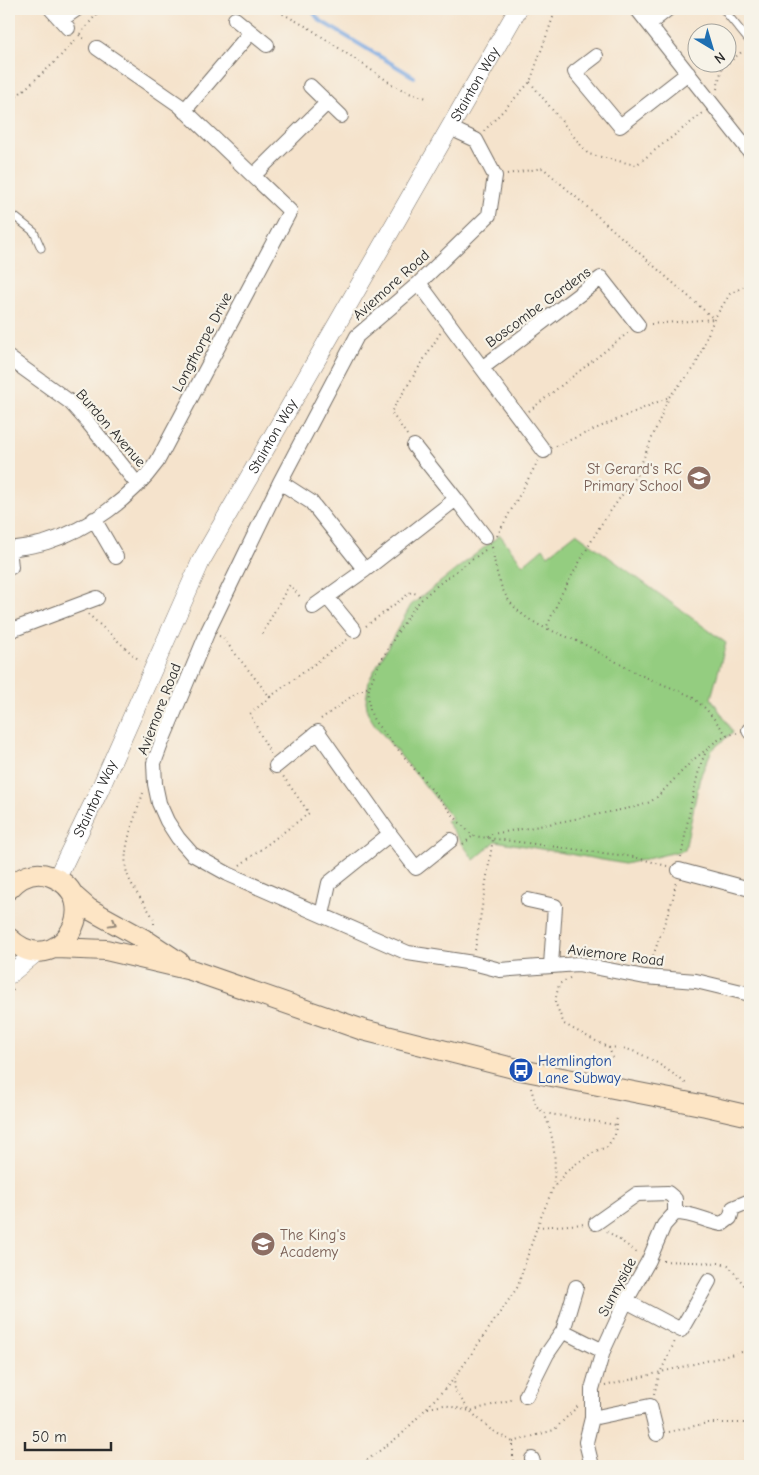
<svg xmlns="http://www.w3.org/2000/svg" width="759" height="1475" font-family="'Comic Neue',sans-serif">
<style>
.green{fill:#94cd80;stroke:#607c56}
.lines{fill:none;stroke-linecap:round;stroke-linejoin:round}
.stream{stroke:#77a6e1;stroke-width:4}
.service-casing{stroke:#726b63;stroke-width:9}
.minor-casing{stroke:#726b63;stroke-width:16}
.tertiary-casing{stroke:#726b63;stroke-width:19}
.secondary-casing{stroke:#726b63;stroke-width:22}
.path{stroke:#726b63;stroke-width:2;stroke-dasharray:1 4;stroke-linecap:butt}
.service{stroke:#fff;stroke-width:7}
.minor{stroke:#fff;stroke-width:14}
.tertiary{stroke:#fff;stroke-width:18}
.secondary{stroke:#fde5c5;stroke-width:20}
.oneway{stroke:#948878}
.labels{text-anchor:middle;stroke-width:4.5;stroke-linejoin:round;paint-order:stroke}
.street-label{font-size:15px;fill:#2b2b2b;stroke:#f7f3e8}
.education-label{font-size:15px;fill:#785e54;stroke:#f7f3e8;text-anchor:end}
.transit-label{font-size:15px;fill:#164399;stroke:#f7f3e8;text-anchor:start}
</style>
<rect width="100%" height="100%" fill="#f7f3e8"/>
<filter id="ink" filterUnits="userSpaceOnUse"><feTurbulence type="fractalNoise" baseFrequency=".02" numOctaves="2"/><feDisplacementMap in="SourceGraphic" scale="10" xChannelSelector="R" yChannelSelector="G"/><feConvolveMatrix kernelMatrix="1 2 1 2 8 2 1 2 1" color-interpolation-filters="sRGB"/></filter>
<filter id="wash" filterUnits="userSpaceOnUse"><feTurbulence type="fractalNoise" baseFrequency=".0096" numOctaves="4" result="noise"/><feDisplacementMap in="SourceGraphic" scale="20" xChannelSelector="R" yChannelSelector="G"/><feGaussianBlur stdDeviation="1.12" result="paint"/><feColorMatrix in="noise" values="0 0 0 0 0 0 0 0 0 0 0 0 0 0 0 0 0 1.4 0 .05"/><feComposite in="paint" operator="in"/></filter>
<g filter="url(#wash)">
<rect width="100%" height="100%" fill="#f5e3cc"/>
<path class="green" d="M576 533 726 643 711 698 733 732 712 750 700 777 685 850 625 864 496 841 474 860 446 821 452 818 375 725 368 714 366 701 369 680 411 605 500 535 523 565 543 548 548 555Z"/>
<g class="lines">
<path class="stream" d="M311 9 319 20 414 77"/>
</g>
</g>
<g filter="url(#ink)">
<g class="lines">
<defs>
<path id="service" d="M723 9 750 42
M9 212 34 232 41 248"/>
<path id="minor" d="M51 9 68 28
M637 9 750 152
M235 19 267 45
M61 20 77 9
M649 24 668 9
M596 56 575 72 620 126 688 73
M310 86 341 116
M184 111 251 32
M450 128 476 140 495 176 489 215 419 283 357 336 280 482 208 631 161 744 154 763 155 784 159 803 167 821 178 838 192 854 228 874 408 953 473 963 500 970 578 964 645 977 696 981 750 994
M253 176 327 103
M419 283 482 368 601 278 638 325
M9 358 70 402 86 420 138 485
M482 368 544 451
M280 482 311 502 365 570 456 499 414 446
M456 499 485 537
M94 519 116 557
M9 548 11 567
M9 549C21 547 35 546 47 542 89 529 131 498 157 462L290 211 179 105 97 48
M327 597 354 630
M313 607 365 570
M9 631 97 598
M749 730 750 732
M276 766 318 732 390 834 329 883 322 915
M390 834 416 868 451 840
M679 870 750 889
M528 900 555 906 551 965
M596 1223 637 1194 668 1193 675 1199V1213
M626 1301 681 1330 709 1281
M563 1331 603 1351
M526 1396 547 1354 563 1331 576 1287
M592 1418 650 1406 657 1434
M532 1459 534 1466
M592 1466 586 1442 592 1418V1389L603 1351 626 1301 649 1260 664 1225 675 1213C693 1213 705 1221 722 1224L730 1218 733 1208 750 1201"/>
<g id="tertiary">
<path id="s1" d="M57 878 100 789 201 561 518 9"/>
<path d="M9 975 37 952"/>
</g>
<path id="secondary" d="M9 889C20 877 34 870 50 876 109 897 58 985 9 938
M73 895 89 909 147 941 179 962
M56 948 106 950 191 970 363 1030 521 1070 706 1106 750 1116"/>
</defs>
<use href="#service" class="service-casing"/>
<use href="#minor" class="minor-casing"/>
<use href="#tertiary" class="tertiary-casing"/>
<use href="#secondary" class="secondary-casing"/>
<path class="path" d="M274 9 309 28 395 86 409 93 427 98
M80 34 101 9
M79 35 87 41
M530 82 588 154 636 165 703 113
M717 89 722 68 744 50
M9 103 54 63 77 38
M484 131 530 82 556 9
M507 174 543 168 714 319
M651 324 714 319
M529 411 629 332
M407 435 391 412 441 332
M556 446 669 397
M497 536 538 461
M492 547C499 591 506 610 549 630
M485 550C464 566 442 580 424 597 410 609 372 672 369 689 368 702 369 711 375 722L459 822 473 836 634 857 667 866
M88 614 140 661
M366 626 411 592 417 594 422 598
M262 634 288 587 290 585 302 599
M219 636 222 637 270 697 250 714 271 755
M270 697 348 639
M321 719 356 693 369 687
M727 735 706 709 691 696 638 674 582 643 550 630 547 626 562 593 600 526 637 474 669 397 695 367 714 319 730 294 750 283
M143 793C136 816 119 853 128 876 134 891 146 905 154 919V926
M487 837 492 834 534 827 640 806 650 802 657 797 693 760 707 749
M463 844 473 836
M681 857C686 834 696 763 709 747 716 740 727 735 737 733
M240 865 309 813 283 776
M475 950 493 839
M650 965 673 898 676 881
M570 978 559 984 555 1002 564 1024 609 1048 614 1061
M9 994 14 989
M609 1048C633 1043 670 1071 688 1085
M531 1088 536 1106 544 1113 616 1125
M544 1113C554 1136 557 1161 553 1186
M537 1227 585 1224
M607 1231 638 1253
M663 1261 719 1263 728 1265 745 1286H750
M605 1386 750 1350
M654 1394 660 1373 675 1341
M428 1408 444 1405 470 1411 514 1399
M669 1432 707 1423H750
M513 1442 554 1430 580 1404
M359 1466 402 1434 453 1380
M513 1466V1442L491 1430 470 1411 455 1391 454 1379 517 1288 537 1227 553 1188 565 1173 577 1163 596 1151 607 1147 615 1135 617 1116"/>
<use href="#service" class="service"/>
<use href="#minor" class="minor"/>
<use href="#tertiary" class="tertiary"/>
<use href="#secondary" class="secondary"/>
</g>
<defs><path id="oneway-chevron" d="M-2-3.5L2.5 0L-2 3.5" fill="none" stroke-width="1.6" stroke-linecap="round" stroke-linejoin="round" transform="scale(1.25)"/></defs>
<use class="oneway" href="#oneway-chevron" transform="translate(113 923) rotate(29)"/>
</g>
<defs>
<symbol id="school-disc" viewBox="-11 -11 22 22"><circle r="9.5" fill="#8d6e63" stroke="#f7f3e8"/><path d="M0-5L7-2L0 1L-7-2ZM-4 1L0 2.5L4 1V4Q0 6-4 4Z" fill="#fff"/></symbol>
<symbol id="bus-disc" viewBox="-11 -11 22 22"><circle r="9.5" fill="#1a4fb4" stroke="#f7f3e8"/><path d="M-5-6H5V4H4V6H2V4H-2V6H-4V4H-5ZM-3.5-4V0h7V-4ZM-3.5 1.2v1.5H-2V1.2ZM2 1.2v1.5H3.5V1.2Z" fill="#fff"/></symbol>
</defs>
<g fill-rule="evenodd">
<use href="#school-disc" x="685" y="464" width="28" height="28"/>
<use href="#bus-disc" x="507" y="1056" width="28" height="28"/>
<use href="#school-disc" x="249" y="1230" width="28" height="28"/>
</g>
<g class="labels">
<g class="street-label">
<text dy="5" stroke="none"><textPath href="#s1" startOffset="898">Stainton Way</textPath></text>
<text transform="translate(391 285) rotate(-42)" y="5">Aviemore Road</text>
<text transform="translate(538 307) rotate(-36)" y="5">Boscombe Gardens</text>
<text transform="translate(202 342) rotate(-62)" y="5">Longthorpe Drive</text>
<text transform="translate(111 428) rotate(49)" y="5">Burdon Avenue</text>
<text dy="5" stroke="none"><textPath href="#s1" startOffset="492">Stainton Way</textPath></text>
<text transform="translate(159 709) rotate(-69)" y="5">Aviemore Road</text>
<text dy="5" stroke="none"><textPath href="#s1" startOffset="88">Stainton Way</textPath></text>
<text transform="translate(616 955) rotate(7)" y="5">Aviemore Road</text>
<text transform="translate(617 1287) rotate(-62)" y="5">Sunnyside</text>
</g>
<g class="education-label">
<text x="682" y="474">St Gerard's RC<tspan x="682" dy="17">Primary School</tspan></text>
<text x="280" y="1240" text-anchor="start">The King's<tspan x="280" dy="17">Academy</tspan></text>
</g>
<g class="transit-label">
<text x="538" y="1066">Hemlington<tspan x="538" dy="17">Lane Subway</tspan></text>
</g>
</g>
<rect width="759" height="1475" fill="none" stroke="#f7f3e8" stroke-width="30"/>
<g transform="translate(712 48) rotate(142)"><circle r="24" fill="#f7f3e8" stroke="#a5a39c"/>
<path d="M0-4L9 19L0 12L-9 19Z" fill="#1f6fb2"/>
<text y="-8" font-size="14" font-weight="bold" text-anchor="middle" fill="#2b2b2b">N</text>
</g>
<path d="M25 1442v8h86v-8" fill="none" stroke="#2b2b2b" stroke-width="2.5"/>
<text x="32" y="1442" font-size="15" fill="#2b2b2b" stroke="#f7f3e8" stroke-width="4" paint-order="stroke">50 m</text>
</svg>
